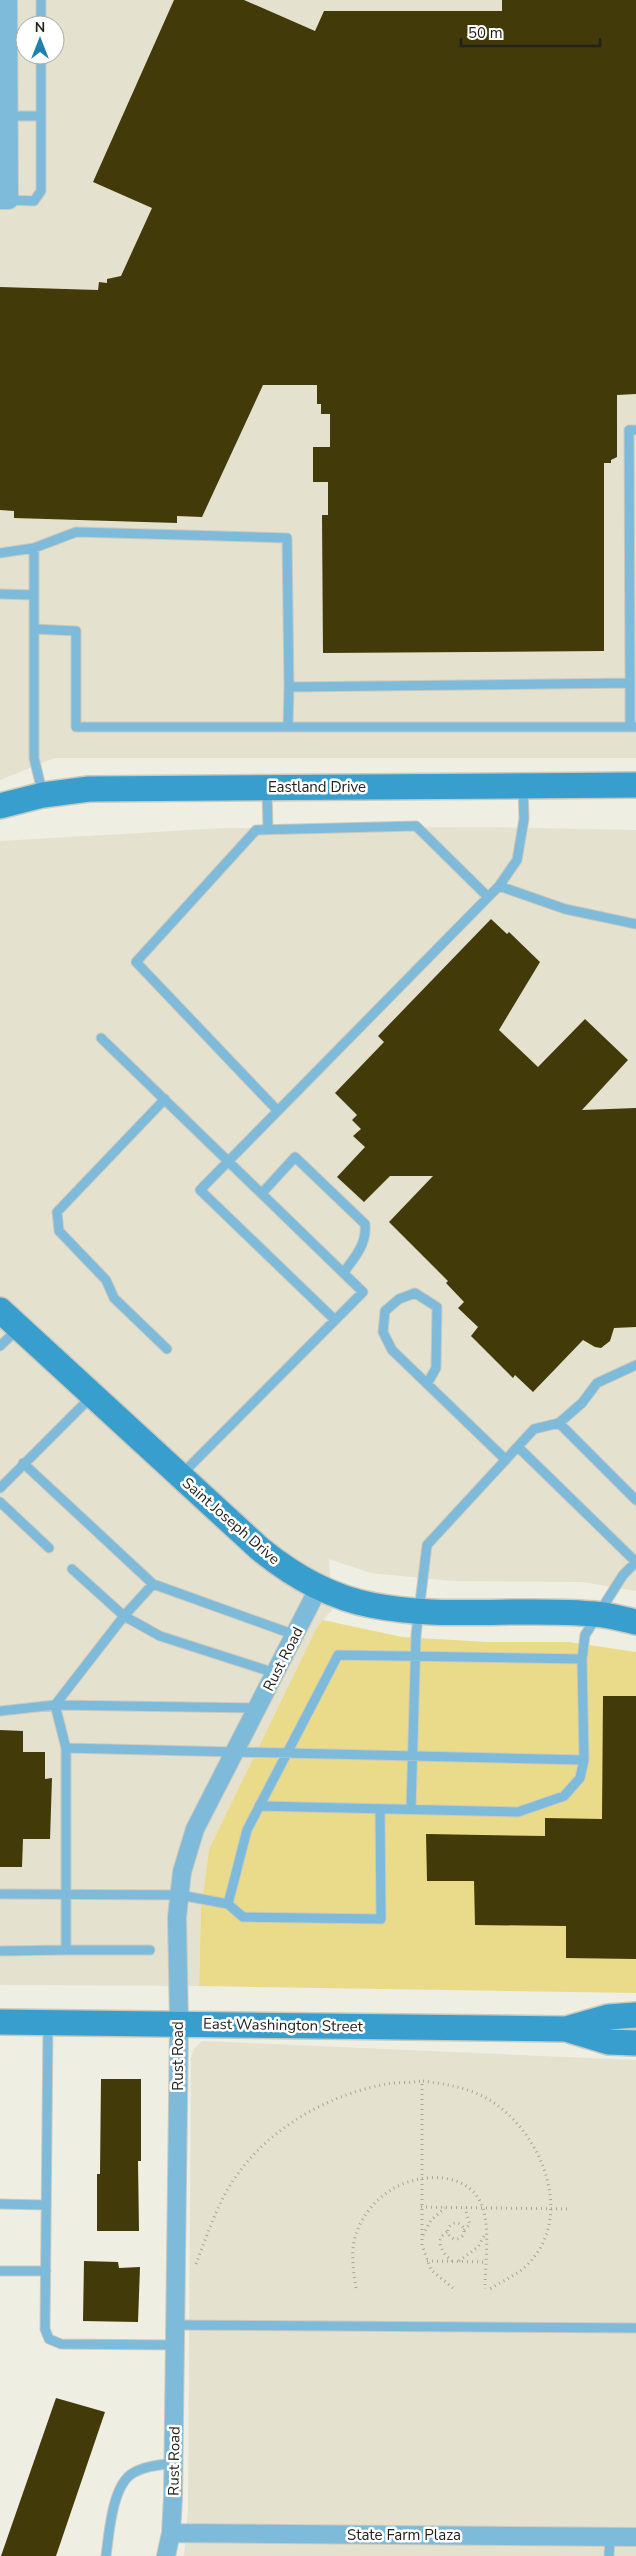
<svg xmlns="http://www.w3.org/2000/svg" width="636" height="2556" font-family="'Nunito Sans',sans-serif">
<style>
.built{fill:#e4e1ce;fill-rule:evenodd}
.green{fill:#eadb8b}
.building{fill:#423a09}
.lines{fill:none;stroke-linecap:round;stroke-linejoin:round}
.lane-casing{stroke:#cac9bf;stroke-width:11}
.street-casing{stroke:#cac9bf;stroke-width:20}
.secondary-casing{stroke:#cac9bf;stroke-width:28}
.path{stroke:#a7a69c;stroke-width:3;stroke-dasharray:1 4;stroke-linecap:butt}
.lane{stroke:#7ebad9;stroke-width:9}
.street{stroke:#7ebad9;stroke-width:18}
.secondary{stroke:#389ecd;stroke-width:25}
.labels{text-anchor:middle;stroke-width:5;stroke-linejoin:round;paint-order:stroke}
.street-label{font-size:15px;fill:#23221e;stroke:#fff}
</style>
<rect width="100%" height="100%" fill="#efeee2"/>
<path class="built" d="M0 0H636V758H54L0 780ZM25 25H55V55H25Z
M488 827 636 830V1591L582 1582 451 1581 371 1573 329 1559 332 1610 317 1627 209 1849 201 1909 199 1986 0 1985V841L225 828Z
M202 2041 636 2060V2556H184L188 2510 191 2058 194 2049Z"/>
<path class="green" d="M323 1620 402 1637 488 1642H569L636 1652V1993L199 1986 201 1909 209 1849 317 1627Z"/>
<path class="building" d="M174 0H244L315 31 324 11H502V0H636V394L617 395V457L611 460V463H604V651L323 653 322 515H328V482H313V447H330V414H321V404H317V385H263L202 517 177 516V523L14 518V511L0 510V287L98 290 99 282 107 283V279L121 276 152 208 93 182Z
M491 919 507 934 509 932 540 962 499 1030 538 1067 585 1019 628 1060 582 1110 636 1108V1327L614 1328 610 1341 601 1348 595 1347 583 1340 533 1392 515 1375 513 1378 471 1336 478 1327 458 1308 464 1302 446 1283 448 1281 389 1222 433 1176H390L364 1202 337 1177 365 1147 353 1136 361 1129 352 1120 357 1115 335 1093 384 1042 378 1036Z
M603 1696H636V1959L566 1958V1926L475 1925 474 1881H427L426 1834 545 1836V1818L602 1819Z
M0 1730 23 1731V1752H45V1779L52 1778 50 1839H23L22 1867H0Z
M101 2079H141V2161H138L139 2231H97V2174H100Z
M84 2261 118 2262 119 2268 140 2267 138 2322 83 2321Z
M56 2398 105 2412 56 2556H1Z"/>
<g class="lines">
<defs>
<path id="lane" d="M41 25V0
M9 116H41
M9 200 34 201 41 191V55
M0 553 34 548
M0 594 34 595
M34 629 76 631V727H630
M630 683V727H636
M288 727 289 687
M267 790 268 829
M43 795 34 758V548L76 532 287 538 289 687 630 683 629 430H636
M499 886 565 909 636 924
M101 1038 363 1292 182 1474
M165 1099 57 1212 59 1231 106 1280 114 1298 167 1349
M277 1110 136 962 256 830 416 826 488 897
M262 1193 295 1157 365 1224C367 1244 355 1257 344 1272
M335 1320 200 1190 499 886 517 860 524 819 523 787
M0 1346 19 1328
M427 1384 436 1368 437 1307 415 1293 399 1299 385 1311 383 1332 392 1350 506 1460
M559 1423 636 1500
M518 1447 636 1562
M23 1463 153 1584 295 1635
M0 1488 92 1396
M0 1502 49 1548
M72 1569 124 1616 160 1636 275 1673
M0 1711 55 1705 124 1616 153 1584
M66 1748 584 1760
M259 1806 518 1812 564 1796 580 1778 584 1760 582 1659 585 1635 623 1575 636 1562
M411 1809 416 1635 427 1545 534 1429 559 1423 582 1403 597 1383 636 1365
M0 1894 180 1895 228 1904 243 1917 381 1919 380 1809
M228 1904 247 1830 338 1655 582 1659
M150 1950H66V1748L55 1705 257 1708
M0 1951 66 1950
M48 2025 45 2329 49 2339 61 2344 175 2345
M0 2204 46 2205
M0 2271H46
M175 2325 636 2328
M106 2556C109 2534 112 2485 133 2473 145 2466 159 2465 174 2463
M609 2556 610 2537"/>
<path id="street" d="M0 200H9L8 0
M171 2533 636 2537
M166 2556 171 2533 173 2497 179 2024 177 1917 182 1872 195 1829 319 1587"/>
<path id="secondary" d="M0 806 43 795 89 789 636 785
M0 1310 260 1549C292 1575 330 1597 371 1605 444 1620 521 1607 595 1614 609 1615 622 1619 636 1622
M0 2022 566 2029 609 2042 636 2043
M566 2029 608 2017 636 2015"/>
</defs>
<use href="#lane" class="lane-casing"/>
<use href="#street" class="street-casing"/>
<use href="#secondary" class="secondary-casing"/>
<path class="path" d="M421 2207 570 2209
M448 2231a8 8 0 1 1 16 0a8 8 0 1 1-16 0Z
M464 2230 470 2224 465 2208
M447 2232C433 2240 443 2254 452 2261
M423 2235 431 2220 445 2208
M427 2261 485 2262
M459 2261 478 2247 484 2236
M196 2264C206 2238 215 2211 229 2187 262 2133 320 2098 381 2085 394 2082 409 2083 422 2081
M356 2288C353 2268 350 2250 357 2231 363 2215 376 2199 391 2190 419 2172 470 2170 483 2208 490 2232 485 2264 485 2289
M453 2288 431 2270 422 2245V2081C448 2084 476 2089 497 2105 545 2140 575 2221 525 2267 515 2276 502 2281 490 2289"/>
<use href="#lane" class="lane"/>
<use href="#street" class="street"/>
<use href="#secondary" class="secondary"/>
</g>
<g class="labels">
<g class="street-label">
<text x="317" y="792">Eastland Drive</text>
<text transform="translate(231 1521) rotate(41)" y="5">Saint Joseph Drive</text>
<text transform="translate(283 1659) rotate(-63)" y="5">Rust Road</text>
<text transform="translate(283 2025) rotate(1)" y="5">East Washington Street</text>
<text transform="translate(178 2056) rotate(-90)" y="5">Rust Road</text>
<text transform="translate(174 2461) rotate(-89)" y="5">Rust Road</text>
<text x="404" y="2540">State Farm Plaza</text>
</g>
</g>
<g transform="translate(40 40)"><circle r="24" fill="#ffffff" stroke="#a7a7a5"/>
<path d="M0-4L9 19L0 12L-9 19Z" fill="#1e82ac"/>
<text y="-8" font-size="14" font-weight="bold" text-anchor="middle" fill="#23221e">N</text>
</g>
<path d="M461 38v8h139v-8" fill="none" stroke="#23221e" stroke-width="2.5"/>
<text x="468" y="38" font-size="15" fill="#23221e" stroke="#ffffff" stroke-width="4" paint-order="stroke">50 m</text>
</svg>
